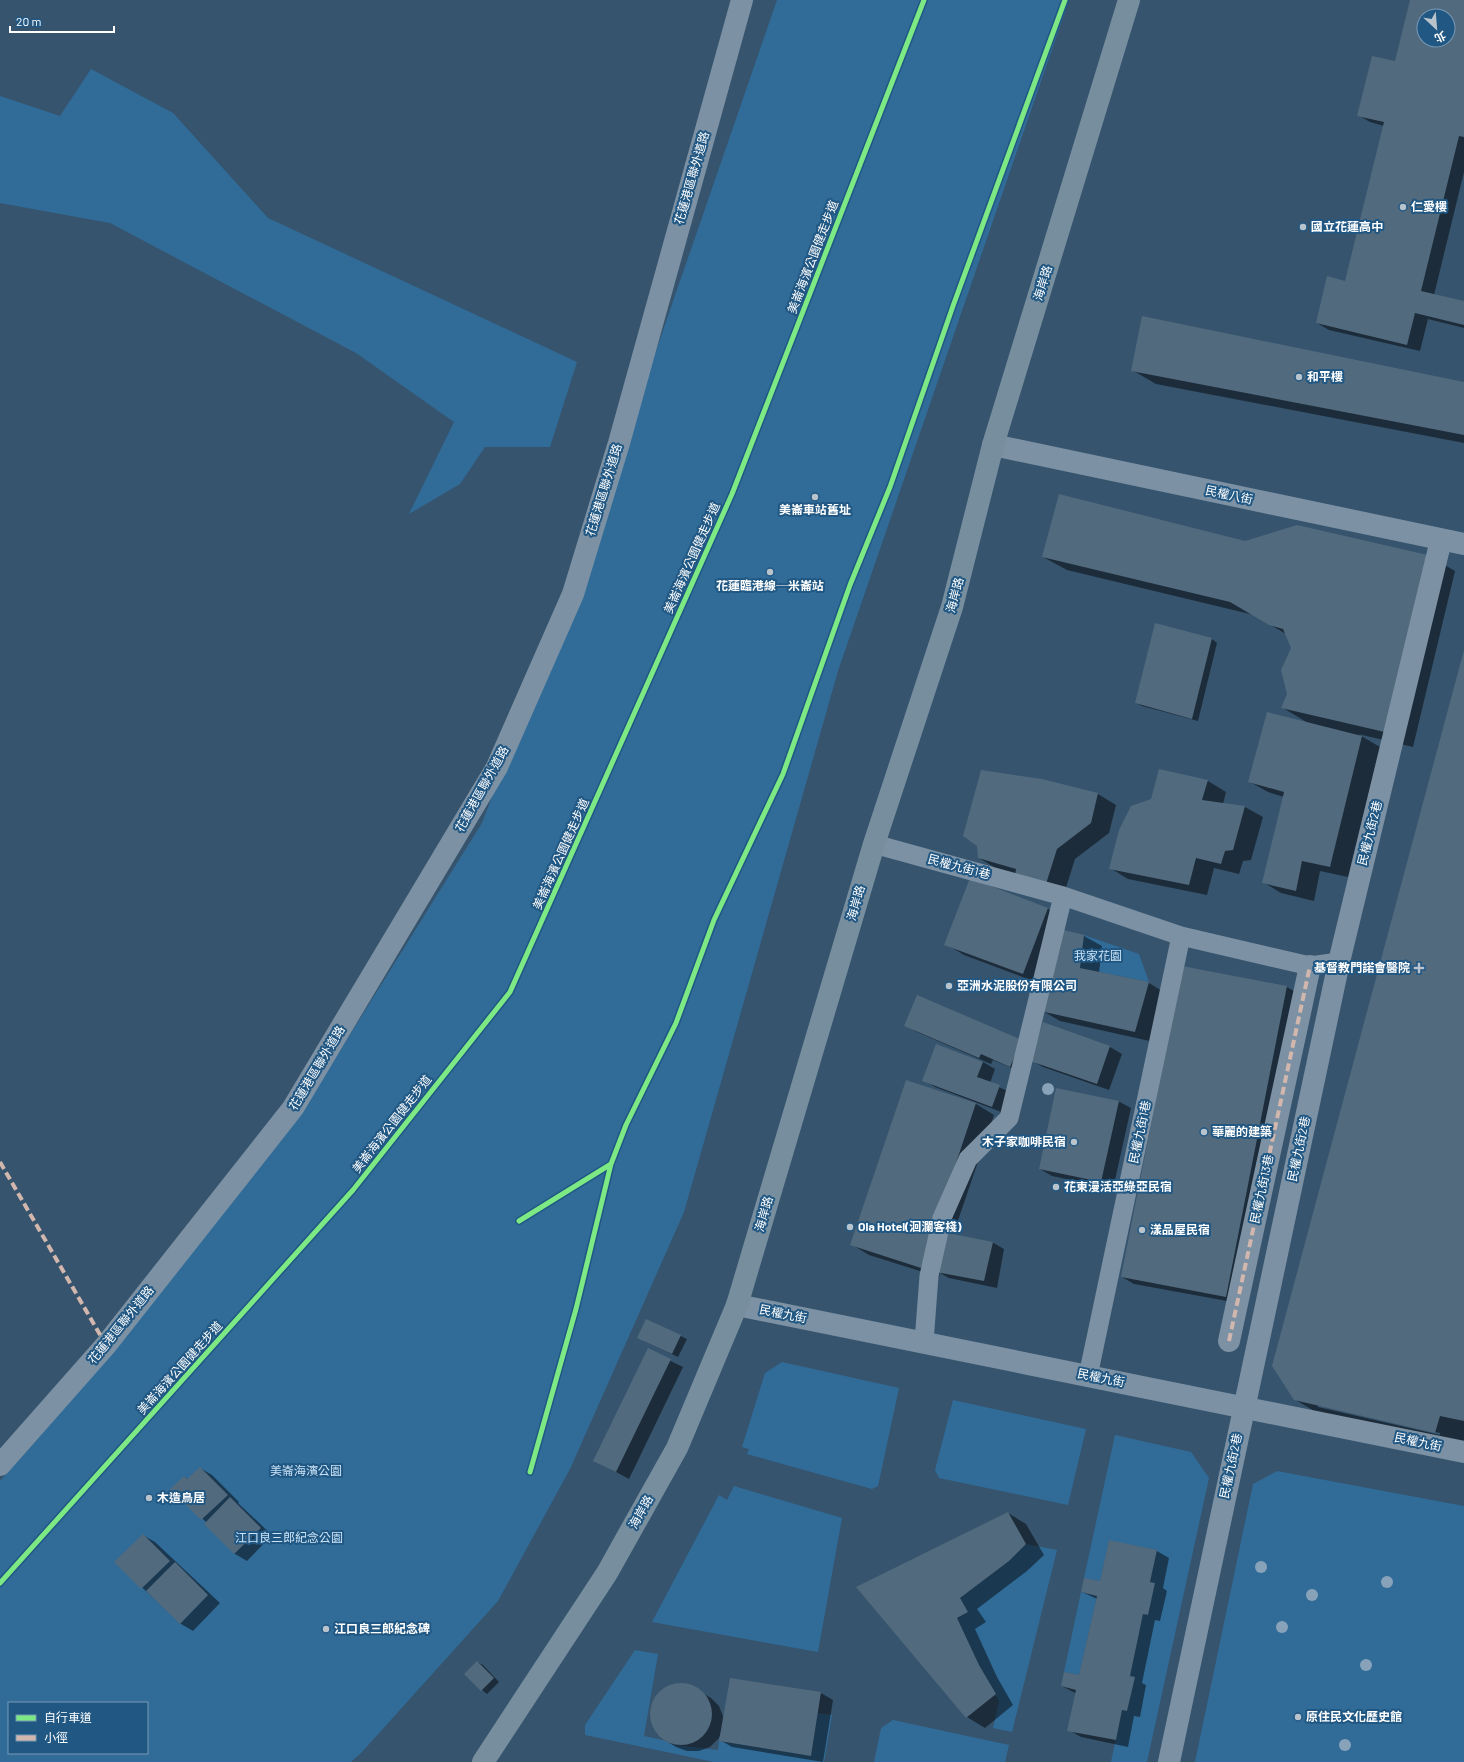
<svg xmlns="http://www.w3.org/2000/svg" width="1464" height="1762" font-family="Barlow,'Noto Sans TC',sans-serif">
<style>
.green{fill:#316c99;fill-rule:evenodd}
.shadow{fill:#0007;fill-rule:evenodd}
.building{fill:#526a7e;fill-rule:evenodd}
.lines{fill:none;stroke-linecap:round;stroke-linejoin:round}
.lane{stroke:#7c91a3;stroke-width:19}
.street{stroke:#7c91a3;stroke-width:22}
.secondary{stroke:#778e9f;stroke-width:22}
.quiet{stroke:#d1b7ad;stroke-width:4;stroke-dasharray:8 4;stroke-linecap:butt}
.cycleway-casing{stroke:#205783;stroke-width:8}
.cycleway{stroke:#7ce984;stroke-width:5}
.tree{fill:#88a3b9}
.poi-dot{fill:#b9c3cc;stroke:#205783;stroke-width:1.5}
.labels{text-anchor:middle;stroke-width:4;stroke-linejoin:round;paint-order:stroke}
.street-label{font-size:12px;fill:#fff;stroke:#205783}
.poi-label{font-size:12px;font-weight:bold;fill:#fff;stroke:#205783;text-anchor:start}
.park-label{font-size:12px;fill:#cbe4f7;stroke:#205783}
</style>
<rect width="100%" height="100%" fill="#36546d"/>
<path class="green" d="M777 0H1069L838 671 684 1212 570 1469 498 1601 362 1752 351 1762H0V1481L40 1436 303 1110 482 823 590 542ZM9 1703H147V1753H9Z
M91 69 173 113 268 218 577 362 550 447H485L460 484 409 514 454 422 356 353 110 223 0 203V96L60 116Z
M1084 935 1139 954 1149 982 1080 968Z
M782 1362 899 1388 878 1486 872 1489 747 1454 749 1449 742 1447 765 1373Z
M953 1400 1086 1429 1068 1505 939 1478 935 1470Z
M1115 1435 1191 1452 1209 1478 1147 1762H1111L1122 1710 1127 1711 1134 1678 1130 1676 1143 1614 1148 1615 1155 1583 1150 1582 1157 1550 1109 1541 1100 1581 1084 1578Z
M1277 1471 1464 1506V1762H1195L1253 1484Z
M734 1486 842 1518 818 1652 652 1622 719 1495 727 1500Z
M1026 1544 1057 1550 1012 1732 993 1728 999 1701 979 1665 957 1619 968 1612 960 1598 1009 1561Z
M1081 1592 1097 1596 1079 1675 1064 1672Z
M635 1650 658 1654 644 1736 663 1740 674 1745 718 1750 719 1741 811 1756 818 1713 832 1715 824 1762H714L585 1735V1725Z
M893 1720 1009 1745 1005 1762H874L881 1728Z"/>
<path class="shadow" d="M1411 0H1464V172L1434 295 1464 302V328L1428 319 1420 351 1329 330 1317 323 1346 282 1384 126 1370 122 1358 115 1396 62ZM1424 16H1448V40H1424Z
M1132 370 1464 383V443L1156 384Z
M1245 542 1431 557 1455 571 1413 747 1358 734 1380 747 1348 877 1320 871 1314 901 1281 893 1263 882 1284 797 1268 792 1250 782 1308 723 1283 708 1288 694 1292 648 1286 634 1254 615 1067 570 1043 557Z
M1212 639 1217 643 1198 721 1142 706 1136 703Z
M1464 652V1451L1328 1419 1294 1399ZM1318 1405 1440 1433V1435L1318 1407Z
M1208 781 1226 792 1223 804 1245 807 1263 817 1251 860 1243 861 1239 874 1214 868 1207 895 1128 879 1110 868Z
M1098 794 1116 805 1109 833 1075 859 1064 894 997 869 979 858Z
M970 880 1048 909 1066 919 1062 930 1084 936 1102 946 1099 973 1149 983 1167 994 1154 1042 1060 1021 1041 1010V984L964 955 946 944Z
M1183 967 1287 987 1299 994 1238 1303 1134 1284 1122 1277Z
M1044 1023 1110 1047 1122 1054 1109 1090 1043 1067 1031 1060 1023 1073 993 1060 991 1064 917 1032 905 1025 1035 1049Z
M983 1062 995 1069 990 1083 1012 1093 1004 1113 935 1087 923 1080Z
M906 1081 976 1104 994 1115 953 1235 992 1242 1004 1249 997 1288 949 1278 940 1273 939 1277 869 1255 851 1244Z
M1118 1101 1131 1108 1113 1189 1052 1176 1040 1169Z
M647 1320 687 1339 678 1357 644 1341Z
M648 1350 683 1367 629 1479 607 1467Z
M200 1468 212 1475 239 1502 238 1503 272 1535 247 1561 235 1554 205 1524 207 1523 172 1489 184 1477 188 1479Z
M1008 1513 1026 1524 1044 1555 1027 1571 977 1609 986 1622 975 1629 997 1677 1013 1705 985 1728 967 1717 858 1588Z
M143 1535 155 1542 220 1603 193 1631 181 1624 115 1562Z
M1110 1542 1157 1551 1169 1558 1163 1588 1167 1591 1160 1621 1155 1620 1142 1683 1146 1685 1140 1717 1134 1716 1128 1747 1081 1737 1069 1730 1077 1694 1062 1686 1080 1677 1097 1599 1082 1592 1101 1583Z
M477 1662 483 1665 499 1682 487 1694 482 1690Z
M676 1685H688L711 1698 719 1706 724 1719 821 1693 833 1700 823 1762 732 1747 720 1740 721 1734 718 1739 710 1747 699 1751H687L676 1747 664 1739 655 1730 651 1719 652 1708 656 1697 665 1689Z"/>
<path class="building" d="M1410 0H1464V137L1459 136 1421 291 1464 301V325L1415 313 1407 345 1316 323 1327 276 1345 281 1384 122 1357 116 1372 56 1395 61ZM1424 16H1448V40H1424Z
M1142 316 1464 382V435L1131 371Z
M1059 494 1245 541 1297 525 1432 556 1389 733 1281 708 1287 694 1281 670 1291 648 1283 629 1269 625 1230 602 1042 557Z
M1155 623 1212 638 1192 719 1135 703Z
M1464 650V1421L1440 1416 1435 1433 1294 1400 1272 1366Z
M1267 712 1362 736 1330 867 1302 861 1296 891 1262 883 1284 792 1248 782Z
M1159 769 1208 780 1202 800 1245 806 1233 850 1225 851 1221 864 1196 858 1189 885 1109 869 1119 830 1131 806 1151 799Z
M981 770 1042 779 1098 793 1091 823 1057 849 1046 884 1015 876 1016 869 978 858 977 846 963 836Z
M970 878 1048 908 1023 974 944 945Z
M1060 929 1084 935 1080 968 1149 982 1135 1032 1040 1011Z
M1182 966 1287 986 1226 1297 1121 1277Z
M917 995 1022 1040 1010 1067 981 1054 979 1058 904 1026Z
M1043 1022 1110 1046 1097 1084 1030 1061Z
M936 1044 983 1062 977 1077 1000 1085 992 1107 922 1081Z
M906 1080 976 1103 921 1268 850 1245Z
M1056 1088 1119 1101 1101 1182 1039 1169Z
M943 1232 993 1242 984 1281 936 1272Z
M646 1319 681 1335 672 1354 637 1338Z
M648 1348 671 1359 616 1472 593 1461Z
M200 1467 228 1495 201 1520 170 1489 184 1476 187 1479Z
M230 1497 261 1528 234 1554 204 1524Z
M1008 1512 1026 1544 1009 1561 960 1598 968 1612 957 1618 979 1665 996 1694 966 1718 856 1587Z
M143 1534 170 1561 141 1589 114 1562Z
M1109 1540 1157 1550 1150 1582 1155 1583 1148 1615 1143 1614 1130 1676 1135 1677 1127 1711 1122 1710 1116 1740 1067 1731 1076 1690 1061 1686 1064 1672 1079 1675 1097 1596 1081 1592 1084 1578 1100 1581Z
M175 1562 208 1595 180 1624 146 1591Z
M477 1661 494 1678 481 1691 464 1674Z
M730 1678 821 1692 811 1756 719 1741Z
M650 1714a31 31 0 1 1 62 0a31 31 0 1 1-62 0Z"/>
<g class="lines">
<path class="lane" d="M874 844 1063 896 1181 936 1310 966 1339 962
M924 1342 929 1276 942 1218 968 1159 1009 1118 1063 896
M1088 1376 1181 936"/>
<path class="street" d="M993 445 1464 544
M737 1305 1464 1452
M1229 1341 1310 966
M0 1465 106 1345 293 1108 497 767 573 594 619 443 742 0
M1169 1762 1339 962 1441 540"/>
<path class="secondary" d="M483 1762 607 1573 677 1448 737 1305 874 844 952 607 993 445 1129 0"/>
<path class="quiet" d="M0 1162 106 1345
M1229 1341 1310 966"/>
<defs>
<path id="cycleway" d="M519 1221 611 1164
M530 1472 576 1309 611 1164 626 1125 676 1023 714 920 783 774 850 585 890 487 953 306 1065 0
M0 1583 353 1190 510 992 732 494 924 0"/>
</defs>
<use href="#cycleway" class="cycleway-casing"/>
<use href="#cycleway" class="cycleway"/>
</g>
<g class="tree">
<circle cx="1048" cy="1089" r="6"/>
<circle cx="1261" cy="1567" r="6"/>
<circle cx="1387" cy="1582" r="6"/>
<circle cx="1312" cy="1595" r="6"/>
<circle cx="1282" cy="1627" r="6"/>
<circle cx="1366" cy="1665" r="6"/>
<circle cx="1345" cy="1745" r="6"/>
</g>
<g class="poi-dot">
<circle cx="1403" cy="207" r="4"/>
<circle cx="1303" cy="227" r="4"/>
<circle cx="1299" cy="377" r="4"/>
<circle cx="815" cy="497" r="4"/>
<circle cx="770" cy="572" r="4"/>
<path d="M1417 962h4v4h4v4h-4v4h-4v-4h-4v-4h4z"/>
<circle cx="949" cy="986" r="4"/>
<circle cx="1204" cy="1132" r="4"/>
<circle cx="1074" cy="1142" r="4"/>
<circle cx="1056" cy="1187" r="4"/>
<circle cx="850" cy="1227" r="4"/>
<circle cx="1142" cy="1230" r="4"/>
<circle cx="149" cy="1498" r="4"/>
<circle cx="326" cy="1629" r="4"/>
<circle cx="1298" cy="1717" r="4"/>
</g>
<g class="labels">
<g class="street-label">
<text transform="translate(692 178) rotate(-74)" y="4">花蓮港區聯外道路</text>
<text transform="translate(813 257) rotate(-69)" y="4">美崙海濱公園健走步道</text>
<text transform="translate(1043 283) rotate(-73)" y="4">海岸路</text>
<text transform="translate(604 490) rotate(-73)" y="4">花蓮港區聯外道路</text>
<text transform="translate(1229 495) rotate(12)" y="4">民權八街</text>
<text transform="translate(692 558) rotate(-66)" y="4">美崙海濱公園健走步道</text>
<text transform="translate(955 595) rotate(-75)" y="4">海岸路</text>
<text transform="translate(482 789) rotate(-61)" y="4">花蓮港區聯外道路</text>
<text transform="translate(1370 833) rotate(-76)" y="4">民權九街2巷</text>
<text transform="translate(561 854) rotate(-66)" y="4">美崙海濱公園健走步道</text>
<text transform="translate(959 867) rotate(15)" y="4">民權九街1巷</text>
<text transform="translate(856 903) rotate(-74)" y="4">海岸路</text>
<text transform="translate(317 1068) rotate(-59)" y="4">花蓮港區聯外道路</text>
<text transform="translate(392 1124) rotate(-52)" y="4">美崙海濱公園健走步道</text>
<text transform="translate(1140 1132) rotate(-78)" y="4">民權九街1巷</text>
<text transform="translate(1299 1149) rotate(-78)" y="4">民權九街2巷</text>
<text transform="translate(1262 1189) rotate(-78)" y="4">民權九街13巷</text>
<text transform="translate(764 1214) rotate(-74)" y="4">海岸路</text>
<text transform="translate(783 1314) rotate(11)" y="4">民權九街</text>
<text transform="translate(121 1325) rotate(-51)" y="4">花蓮港區聯外道路</text>
<text transform="translate(180 1368) rotate(-48)" y="4">美崙海濱公園健走步道</text>
<text transform="translate(1101 1378) rotate(11)" y="4">民權九街</text>
<text transform="translate(1418 1442) rotate(12)" y="4">民權九街</text>
<text transform="translate(1231 1466) rotate(-78)" y="4">民權九街2巷</text>
<text transform="translate(641 1512) rotate(-61)" y="4">海岸路</text>
</g>
<g class="poi-label">
<text x="1411" y="211">仁愛樓</text>
<text x="1311" y="231">國立花蓮高中</text>
<text x="1307" y="381">和平樓</text>
<text x="815" y="514" text-anchor="middle">美崙車站舊址</text>
<text x="770" y="590" text-anchor="middle">花蓮臨港線─米崙站</text>
<text x="1410" y="972" text-anchor="end">基督教門諾會醫院</text>
<text x="957" y="990">亞洲水泥股份有限公司</text>
<text x="1212" y="1136">華麗的建築</text>
<text x="1066" y="1146" text-anchor="end">木子家咖啡民宿</text>
<text x="1064" y="1191">花東漫活亞綠亞民宿</text>
<text x="858" y="1231">Ola Hotel(洄瀾客棧)</text>
<text x="1150" y="1234">漾品屋民宿</text>
<text x="157" y="1502">木造鳥居</text>
<text x="334" y="1633">江口良三郎紀念碑</text>
<text x="1306" y="1721">原住民文化歷史館</text>
</g>
<g class="park-label">
<text x="1098" y="960">我家花園</text>
<text x="306" y="1475">美崙海濱公園</text>
<text x="289" y="1542">江口良三郎紀念公園</text>
</g>
</g>
<rect x="8" y="1702" width="140" height="52" fill="#205783" stroke="#799ab5"/>
<rect x="16" y="1715" width="20" height="6" fill="#7ce984" stroke="#799ab5"/>
<text x="44" y="1722" font-size="12" fill="#ffffff">自行車道</text>
<rect x="16" y="1735" width="20" height="6" fill="#d1b7ad" stroke="#799ab5"/>
<text x="44" y="1742" font-size="12" fill="#ffffff">小徑</text>
<g transform="translate(1436 28) rotate(154)"><circle r="19" fill="#205783" stroke="#799ab5"/>
<path d="M0-3L7 15L0 10L-7 15Z" fill="#b9c3cc"/>
<text y="-6" font-size="11" font-weight="bold" text-anchor="middle" fill="#ffffff">北</text>
</g>
<path d="M10 26v6h104v-6" fill="none" stroke="#ffffff" stroke-width="2"/>
<text x="16" y="26" font-size="12" fill="#ffffff" stroke="#205783" stroke-width="3" paint-order="stroke">20 m</text>
</svg>
